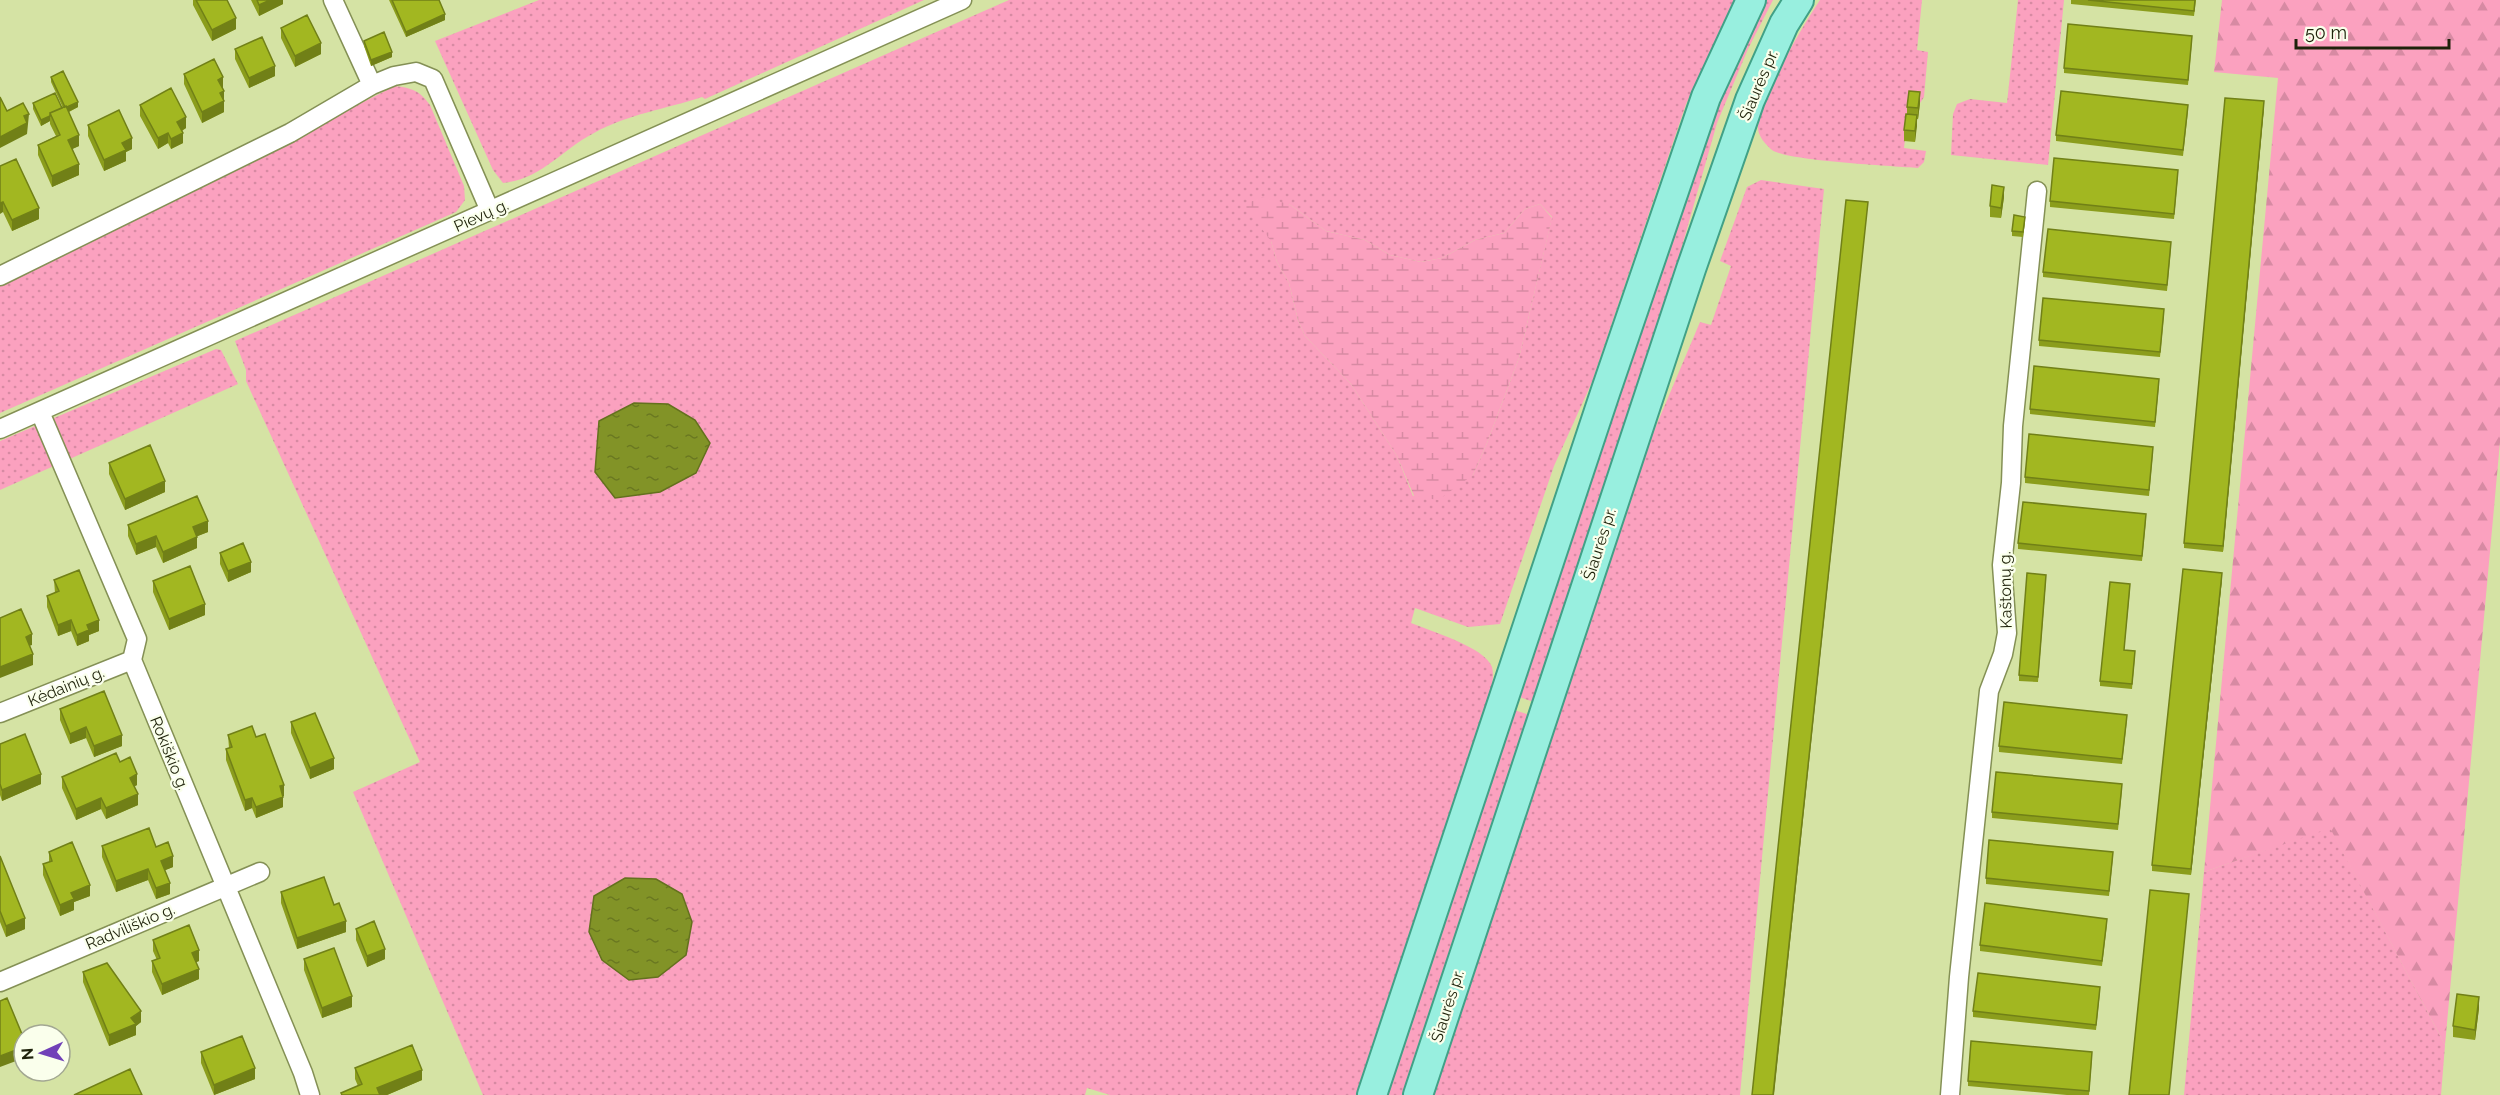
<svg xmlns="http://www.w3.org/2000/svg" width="2500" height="1095" font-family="Raleway,sans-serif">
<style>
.green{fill:url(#green-dots);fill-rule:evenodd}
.forest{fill:url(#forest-firs)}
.wetland{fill:url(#wetland-marsh)}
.water{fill:url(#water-ripples);stroke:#64711e;stroke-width:1.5}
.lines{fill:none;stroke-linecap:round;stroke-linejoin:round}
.street-casing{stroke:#849055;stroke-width:21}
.primary-casing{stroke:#41a187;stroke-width:32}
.street{stroke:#fff;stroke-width:18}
.primary{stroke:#98efdf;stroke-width:28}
.wall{fill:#8b9d1c}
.shaded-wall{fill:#718017}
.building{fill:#a2b721;stroke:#718017;stroke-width:1.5}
.labels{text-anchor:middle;stroke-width:4.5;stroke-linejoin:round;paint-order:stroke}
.street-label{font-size:16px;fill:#1e220a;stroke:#faffec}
</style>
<defs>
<pattern id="green-dots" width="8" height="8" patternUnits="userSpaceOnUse" patternTransform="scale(1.5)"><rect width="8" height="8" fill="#fba1bf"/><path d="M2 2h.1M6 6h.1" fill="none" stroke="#d78aa3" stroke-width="1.8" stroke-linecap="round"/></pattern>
<pattern id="forest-firs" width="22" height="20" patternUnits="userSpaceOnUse" patternTransform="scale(1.5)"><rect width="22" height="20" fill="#fba1bf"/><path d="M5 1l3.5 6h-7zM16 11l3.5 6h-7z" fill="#d78aa3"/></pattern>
<pattern id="wetland-marsh" width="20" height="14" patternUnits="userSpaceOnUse" patternTransform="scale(1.5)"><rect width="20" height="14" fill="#fba1bf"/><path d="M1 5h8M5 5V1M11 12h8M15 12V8" fill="none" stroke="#d78aa3"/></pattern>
<pattern id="water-ripples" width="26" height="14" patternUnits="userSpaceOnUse" patternTransform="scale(1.5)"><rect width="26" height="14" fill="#829327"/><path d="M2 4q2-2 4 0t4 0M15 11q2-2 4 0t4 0" fill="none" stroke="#6a7820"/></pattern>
</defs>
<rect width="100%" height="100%" fill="#d5e3a4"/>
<path class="green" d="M539 0H924L705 99 702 97C666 109 628 114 594 133 561 150 542 179 503 183L493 170 435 41Z
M1009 0H1735L1686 104 1592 382 1554 466 1500 624 1468 627 1415 608 1411 623C1430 631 1485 647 1492 667 1495 679 1490 693 1487 704L1357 1095H1110L1087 1088 1085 1095H483L353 792 420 762 246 381V370L235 341ZM1289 204 1326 231 1365 240 1390 255 1421 262 1442 258 1475 240 1504 233 1525 209 1540 204 1552 217 1519 358 1487 443 1473 475 1413 496 1397 456 1351 384 1305 336 1298 320 1289 283 1277 262 1271 241Z
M1767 0H1773L1748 49 1717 123 1673 278 1534 702 1519 697 1707 134 1724 87Z
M1820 0H1922L1917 50 1928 52 1924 97 1920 103 1909 102 1904 148 1926 151 1924 162 1918 168C1893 166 1787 161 1772 150 1766 145 1758 136 1758 128 1758 101 1804 24 1820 0Z
M2018 0H2064L2048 165 1951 155 1953 114 1957 104 1970 99 2007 103Z
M395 86C412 88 420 91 430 105L464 186 465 200 456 212 0 413V286Z
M1761 180 1824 189 1740 1095H1432L1651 438 1700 322 1711 325 1731 266 1720 261 1747 187Z
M216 349 221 350 238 384 0 490V441Z
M1514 710 1530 715 1404 1095H1388Z
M2330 827 2445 1045 2441 1095H2184L2204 872Z"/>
<path class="forest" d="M2222 0H2500V442L2445 1045 2330 828 2204 872 2278 78 2214 72Z"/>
<path class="wetland" d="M1261 197 1289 204 1326 231 1365 240 1390 255 1421 262 1442 258 1475 240 1504 233 1525 209 1540 204 1552 218 1519 358 1487 443 1473 475 1438 500 1414 496 1397 456 1351 384 1305 336 1298 320 1289 283 1277 262 1271 241 1244 205Z"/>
<path class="water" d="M634 403 668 404 695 420 710 443 696 473 660 492 615 498 595 472 599 421Z
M625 878 656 879 682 894 692 922 686 955 658 977 629 980 602 960 589 932 594 896Z"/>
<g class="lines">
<defs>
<path id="street" d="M333 0 372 85
M0 276 290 133 372 85 394 76 416 72 433 79 490 211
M40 412 137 639 132 660 303 1073 310 1095
M0 429 962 0
M0 713 132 660
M0 982 260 872
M1950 1095 1959 977 1989 691 2003 654 2007 633 2002 565 2011 483 2013 426 2037 191"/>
<path id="primary" d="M1372 1095 1605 393 1706 97 1751 0
M1418 1095 1691 269 1750 100 1784 24 1799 0"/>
</defs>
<use href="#street" class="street-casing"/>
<use href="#primary" class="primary-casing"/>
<use href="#street" class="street"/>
<use href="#primary" class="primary"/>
</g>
<path class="wall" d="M193 0H227L236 29 212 41 193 5Z
M251 0H283V4L259 16Z
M389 0H439L445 20 406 37Z
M2071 0H2196L2194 16 2071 4Z
M281 28 321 54 295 67 281 38Z
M364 41 392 57 371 66 364 46Z
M2192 41 2188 85 2064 73V68Z
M235 49 275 76 249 88 235 59Z
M184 74 223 88 224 112 202 123 184 84Z
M51 77 78 107 69 112 79 146 72 149 79 175 52 187 38 155V145L56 136 50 124V121L41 126 33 109V103L62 108H63L51 82Z
M1920 103 1918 119H1917L1915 142 1904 141V130L1907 114V107Z
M140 105 186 128 182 131 183 143 171 149 168 143 158 149 140 116Z
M2264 107 2223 552 2184 548V543Z
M2188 111 2183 156 2056 141V135Z
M88 125 132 149 126 152V161L104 171 88 136Z
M0 166 39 219 12 231 3 212Z
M2178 176 2174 219 2050 207V201Z
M2004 197 2001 218 1990 217V206Z
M2025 222 2023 237 2012 236V231Z
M2171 248 2167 291 2043 277V272Z
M2164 315 2160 357 2039 346V340Z
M2159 385 2155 427 2030 414V409Z
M2153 452 2149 496 2025 483V477Z
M109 463 165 492 125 510 109 474Z
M2146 520 2142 561 2018 549V543Z
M128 525 208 532 197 536V548L163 563 156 547 136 555 128 536Z
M220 553 251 572 228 582 220 564Z
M2222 579 2191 875 2152 871V865Z
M54 580 99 631 89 635V641L77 646 71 631 58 636 47 607V596L55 593Z
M2046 580 2038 682 2019 681V675Z
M153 581 205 615 169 630 153 592Z
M2130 590 2124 650 2135 656 2132 689 2100 686V681Z
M60 709 122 746 94 757 86 738 70 744 60 720Z
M2127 720 2122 764 1999 752V746Z
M291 722 334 769 310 779 291 733Z
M228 735 256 737 284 796H283V807L256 818 252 808 245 811 226 760V749L229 748Z
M0 744 41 784 2 801 0 795Z
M120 762 137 785 134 787 138 805 106 819 101 809 76 820 62 788V777Z
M2122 790 2118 830 1992 818V812Z
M102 846 156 847 173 867 165 870 170 894 156 899 148 880 116 892 102 857Z
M49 852 90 896 74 902V910L60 916 43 875V864L49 862Z
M0 856 25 929 6 937 0 922Z
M2113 857 2109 896 1986 884V878Z
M281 892 334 905 346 932 297 949 281 903Z
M2107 924 2102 966 1980 951V945Z
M356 929 385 959 367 967 356 940Z
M153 940 199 961 196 962 199 979 162 995 152 972V961L157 960 153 951Z
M304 959 352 1007 322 1018 304 970Z
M83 972 141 1022 136 1026V1035L109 1046 83 982Z
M2100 992 2096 1030 1973 1017V1011Z
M2479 1008 2475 1040 2453 1037V1026Z
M201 1052 255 1079 214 1095 201 1063Z
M2092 1058 2089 1095H2067L1968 1086V1081Z
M355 1068 422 1080 387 1095H341V1093L358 1086 355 1079Z"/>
<path class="shaded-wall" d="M270 0H283V4L259 16V5Z
M445 14V20L406 37V32Z
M236 18V29L212 41V30Z
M321 43V54L295 67V56Z
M392 52V57L371 66V60Z
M275 66V76L249 88V78Z
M223 77V88L218 91V80Z
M224 91V112L202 123V112L220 93Z
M1920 92V103L1918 119V108Z
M2264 101V107L2223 552V546Z
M78 102V107L66 113V108Z
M29 114 27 134 0 148V137L24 116Z
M1917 115V126L1915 142V131Z
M50 116V121L41 126V120Z
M186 117V128L177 133V122Z
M168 133V143L158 149V138Z
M183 133V143L171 149V139Z
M79 135V146L68 151V140Z
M132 138V149L126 152V161L104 171V160L122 143Z
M79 164V175L52 187V176Z
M2004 187V197L2001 218V208Z
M3 202V212L0 214V203Z
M1868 202 1774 1095H1773Z
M39 208V219L12 231V220Z
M165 481V492L125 510V499Z
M208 521V532L193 538V527Z
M156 536V547L136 555V544Z
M197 537V548L163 563V552Z
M251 562V572L228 582V571Z
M2222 573V579L2191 875V869Z
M205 604V615L169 630V619Z
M71 620V631L58 636V625Z
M99 620V631L89 635V641L77 646V635L87 625Z
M32 634V645L26 647V637Z
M33 654V665L0 678V667Z
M86 727V738L70 744V734Z
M122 735V746L94 757V746Z
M334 758V769L310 779V768Z
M41 774V784L2 801V790Z
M137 774V785L130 788V778Z
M284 785V796L280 797V786Z
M138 794V805L106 819V808Z
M283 797V807L256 818V807Z
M101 798V809L76 820V809Z
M252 798V808L245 811V800Z
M173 856V867L161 872V861Z
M148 869V880L116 892V881Z
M170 883V894L156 899V888Z
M90 885V896L74 902V910L60 916V905L71 893Z
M25 918V929L6 937V926Z
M346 921V932L297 949V938Z
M385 949V959L367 967V956Z
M199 950V961L192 964V953Z
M199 969V979L162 995V984Z
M352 996V1007L322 1018V1008Z
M2479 997V1008L2475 1040V1030Z
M141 1011V1022L136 1026V1035L109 1046V1035Z
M24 1047V1058L0 1067V1056Z
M255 1068V1079L214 1095V1085Z
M422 1070V1080L387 1095H377V1088Z"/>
<path class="building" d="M196 0H227L236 18 212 30Z
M257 0H270L259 5Z
M392 0H439L445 14 406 32Z
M2088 0H2195L2194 11Z
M307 15 321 43 295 56 281 28Z
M2068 24 2192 36 2188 80 2064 68Z
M384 32 392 52 371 60 364 41Z
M262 37 275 66 249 78 235 49Z
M214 59 223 77 218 80 224 91 220 93 224 101 202 112 184 74Z
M63 71 78 102 67 107 66 106 65 107 51 77Z
M171 88 186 117 177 122 183 133 171 139 168 133 158 138 140 105Z
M1909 91 1920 92 1918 108 1907 107Z
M2061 91 2188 105 2183 150 2056 135Z
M55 93 62 108 50 113V116L41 120 33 103Z
M0 97 7 111 23 103 29 114 24 116 27 123 0 137Z
M2225 98 2264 101 2223 546 2184 543Z
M66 106 79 135 68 140 79 164 52 176 38 145 60 135 50 113Z
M119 110 132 138 122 143 126 150 104 160 88 125Z
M1906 114 1917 115 1915 131 1904 130Z
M2054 158 2178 170 2174 214 2050 201Z
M16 159 39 208 12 220 3 202 0 203V166Z
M1992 185 2004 187 2001 208 1990 206Z
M1846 200 1868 202 1773 1095H1752Z
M2014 215 2025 217 2023 232 2012 231Z
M2048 229 2171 242 2167 285 2043 272Z
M2043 298 2164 309 2160 352 2039 340Z
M2034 366 2159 379 2155 422 2030 409Z
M2029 434 2153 447 2149 490 2025 477Z
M150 445 165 481 125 499 109 463Z
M197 496 208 521 193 527 197 537 163 552 156 536 136 544 128 525Z
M2023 502 2146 514 2142 556 2018 543Z
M243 543 251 562 228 571 220 553Z
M190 566 205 604 169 619 153 581Z
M2183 569 2222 573 2191 869 2152 865Z
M79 570 99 620 87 625 89 630 77 635 71 620 58 625 47 596 59 591 54 580Z
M2027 573 2046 575 2038 677 2019 675Z
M2110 582 2130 584 2124 650 2135 651 2132 684 2100 681Z
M21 609 32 634 26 637 33 654 0 667V618Z
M104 691 122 735 94 746 86 727 70 734 60 709Z
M2004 702 2127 715 2122 759 1999 746Z
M315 713 334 758 310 768 291 722Z
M252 726 256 737 265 734 284 785 280 786 283 797 256 807 252 798 245 800 226 749 232 747 228 735Z
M25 734 41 774 2 790 0 784V744Z
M116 753 120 762 130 757 137 774 130 778 138 794 106 808 101 798 76 809 62 777Z
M1996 772 2122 784 2118 824 1992 812Z
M149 828 156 847 168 842 173 856 161 861 170 883 156 888 148 869 116 881 102 846Z
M1989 840 2113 852 2109 891 1986 878Z
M72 842 90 885 71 893 74 899 60 905 43 864 52 861 49 852Z
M0 856 25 918 6 926 0 911Z
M324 877 334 905 339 903 346 921 297 938 281 892Z
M2150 890 2189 894 2169 1095H2129Z
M1985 903 2107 919 2102 961 1980 945Z
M374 921 385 949 367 956 356 929Z
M189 925 199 950 192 953 199 969 162 984 152 961 160 958 153 940Z
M334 948 352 996 322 1008 304 959Z
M107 963 141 1011 131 1018 136 1024 109 1035 83 972Z
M1978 973 2100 987 2096 1025 1973 1011Z
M2457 994 2479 997 2475 1030 2453 1026Z
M7 998 24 1039V1047L0 1056V1001Z
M242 1036 255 1068 214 1085 201 1052Z
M1971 1041 2092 1052 2089 1091 1968 1081Z
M412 1045 422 1070 377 1088 380 1095H342L341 1093 362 1084 355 1068Z
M130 1069 142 1095H74Z"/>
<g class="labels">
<g class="street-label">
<text transform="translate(1758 85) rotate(-67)" y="6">Šiaurės pr.</text>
<text transform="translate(481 215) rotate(-24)" y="6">Pievų g.</text>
<text transform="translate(1599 544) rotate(-72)" y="6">Šiaurės pr.</text>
<text transform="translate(2005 590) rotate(-91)" y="6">Kaštonų g.</text>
<text transform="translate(66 686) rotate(-22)" y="6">Kėdainių g.</text>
<text transform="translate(170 753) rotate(68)" y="6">Rokiškio g.</text>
<text transform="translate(130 926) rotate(-23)" y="6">Radviliškio g.</text>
<text transform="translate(1447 1006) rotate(-72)" y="6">Šiaurės pr.</text>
</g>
</g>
<g transform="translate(42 1053) rotate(266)"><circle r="28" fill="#faffec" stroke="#a2a792" stroke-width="1.5"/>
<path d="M0-4.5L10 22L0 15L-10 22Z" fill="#7141b8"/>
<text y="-9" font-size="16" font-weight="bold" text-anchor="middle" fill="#1e220a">N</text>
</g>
<path d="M2296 39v9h153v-9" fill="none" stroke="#1e220a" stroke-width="3"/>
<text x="2305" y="39" font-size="18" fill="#1e220a" stroke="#faffec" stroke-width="4.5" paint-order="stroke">50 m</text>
</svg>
